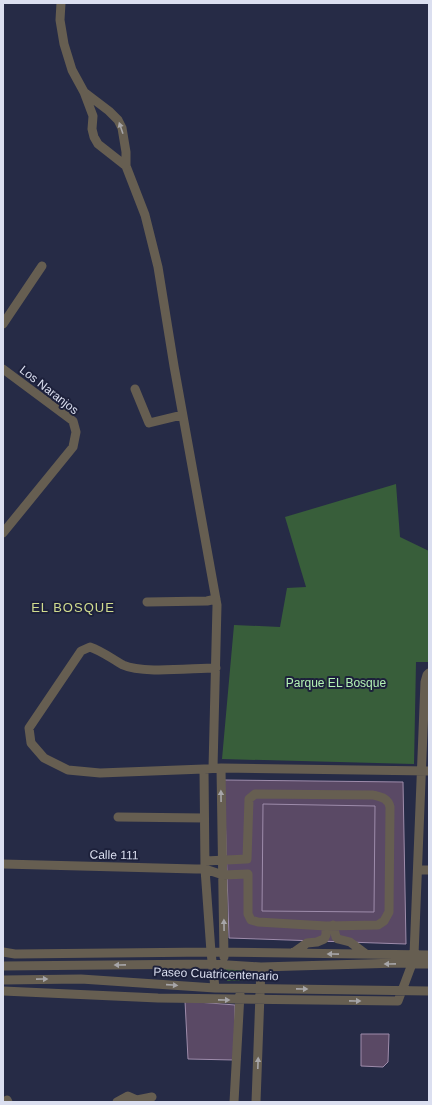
<svg xmlns="http://www.w3.org/2000/svg" width="432" height="1105" font-family="Helvetica,sans-serif">
<style>
.green{fill:#385e3a}
.building{fill:#5a4965;stroke:#9e8cab}
.lines{fill:none;stroke-linecap:round;stroke-linejoin:round}
.minor{stroke:#665e51;stroke-width:9}
.oneway{fill:#a6a5a8}
.labels{text-anchor:middle;stroke-width:4;stroke-linejoin:round;paint-order:stroke}
.street-label{font-size:12px;fill:#dbdff0;stroke:#1d213b}
.park-label{font-size:12px;fill:#b4f3b5;stroke:#1d213b}
.neighbourhood-label{font-size:13px;letter-spacing:1px;fill:#d1dc8f;stroke:#1d213b}
</style>
<rect width="100%" height="100%" fill="#262b46"/>
<path class="green" d="M396 484 400 537 429 551V662H416L414 764 222 759 234 625 280 627 287 588 306 587 285 517Z
M226 969H242L247 977 246 981H227Z"/>
<path class="building" d="M224 780 403 782 406 944 229 938Z
M263 804 375 806 374 912 262 911Z
M185 1001 235 1005 234 1060 188 1059Z
M361 1034H389L388 1062 383 1067 361 1066Z"/>
<g class="lines">
<path class="minor" d="M61 3 60 20 64 44 72 70 84 92 93 116 92 129 94 137 98 144 126 166
M84 92 109 111 118 120 122 128 126 152V166L145 215 158 267 174 366 217 605 213 768
M3 324 42 266
M3 369 73 421 76 432 73 447 3 533
M135 389 149 423 182 415
M147 602 207 601 216 599
M216 668C192 668 142 674 123 665 112 659 102 651 90 647L81 651 29 728 31 743 44 758 68 770 100 773 204 769 221 768 429 771
M221 768 224 957
M204 769 205 869 211 952 215 988
M118 817 204 818
M3 864 196 869H205L223 875 248 874V914L251 920 258 922 326 926 378 925 384 921 389 912 390 807C388 798 381 797 373 795L255 794 249 799 247 859 205 861
M418 870H429
M333 925 336 937 338 939 350 942 366 954
M3 952 15 954 211 952 429 955
M293 953 307 943 317 942 324 939 326 935V926
M3 966 212 964 261 967 399 963 429 964
M3 980 81 979 215 988 429 991
M3 991 158 998 398 1001 412 964 414 955 425 682 427 675 429 673
M7 1100 8 1102
M117 1102 128 1096 137 1100 152 1097
M234 1102 240 994
M256 1102 261 967"/>
</g>
<defs><path id="oneway-solid" d="M-6-.8H1V-3.2L6.5 0L1 3.2V.8H-6Z"/></defs>
<g class="oneway">
<use href="#oneway-solid" transform="translate(121 128) rotate(-109)"/>
<use href="#oneway-solid" transform="translate(221 796) rotate(-91)"/>
<use href="#oneway-solid" transform="translate(224 925) rotate(-91)"/>
<use href="#oneway-solid" transform="translate(333 954) rotate(-179)"/>
<use href="#oneway-solid" transform="translate(390 964) rotate(179)"/>
<use href="#oneway-solid" transform="translate(120 965) rotate(179)"/>
<use href="#oneway-solid" transform="translate(42 979) rotate(-1)"/>
<use href="#oneway-solid" transform="translate(172 985) rotate(4)"/>
<use href="#oneway-solid" transform="translate(302 989) rotate(1)"/>
<use href="#oneway-solid" transform="translate(224 1000) rotate(1)"/>
<use href="#oneway-solid" transform="translate(355 1001) rotate(1)"/>
<use href="#oneway-solid" transform="translate(258 1063) rotate(-88)"/>
</g>
<g class="labels">
<g class="street-label">
<text transform="translate(49 390) rotate(38)" y="4">Los Naranjos</text>
<text transform="translate(114 855) rotate(1)" y="4">Calle 111</text>
<text transform="translate(216 974) rotate(2)" y="4">Paseo Cuatricentenario</text>
</g>
<g class="park-label">
<text x="336" y="687">Parque EL Bosque</text>
</g>
<g class="neighbourhood-label">
<text x="73" y="612">EL BOSQUE</text>
</g>
</g>
<rect width="432" height="1105" fill="none" stroke="#dbdff0" stroke-width="8"/>
</svg>
